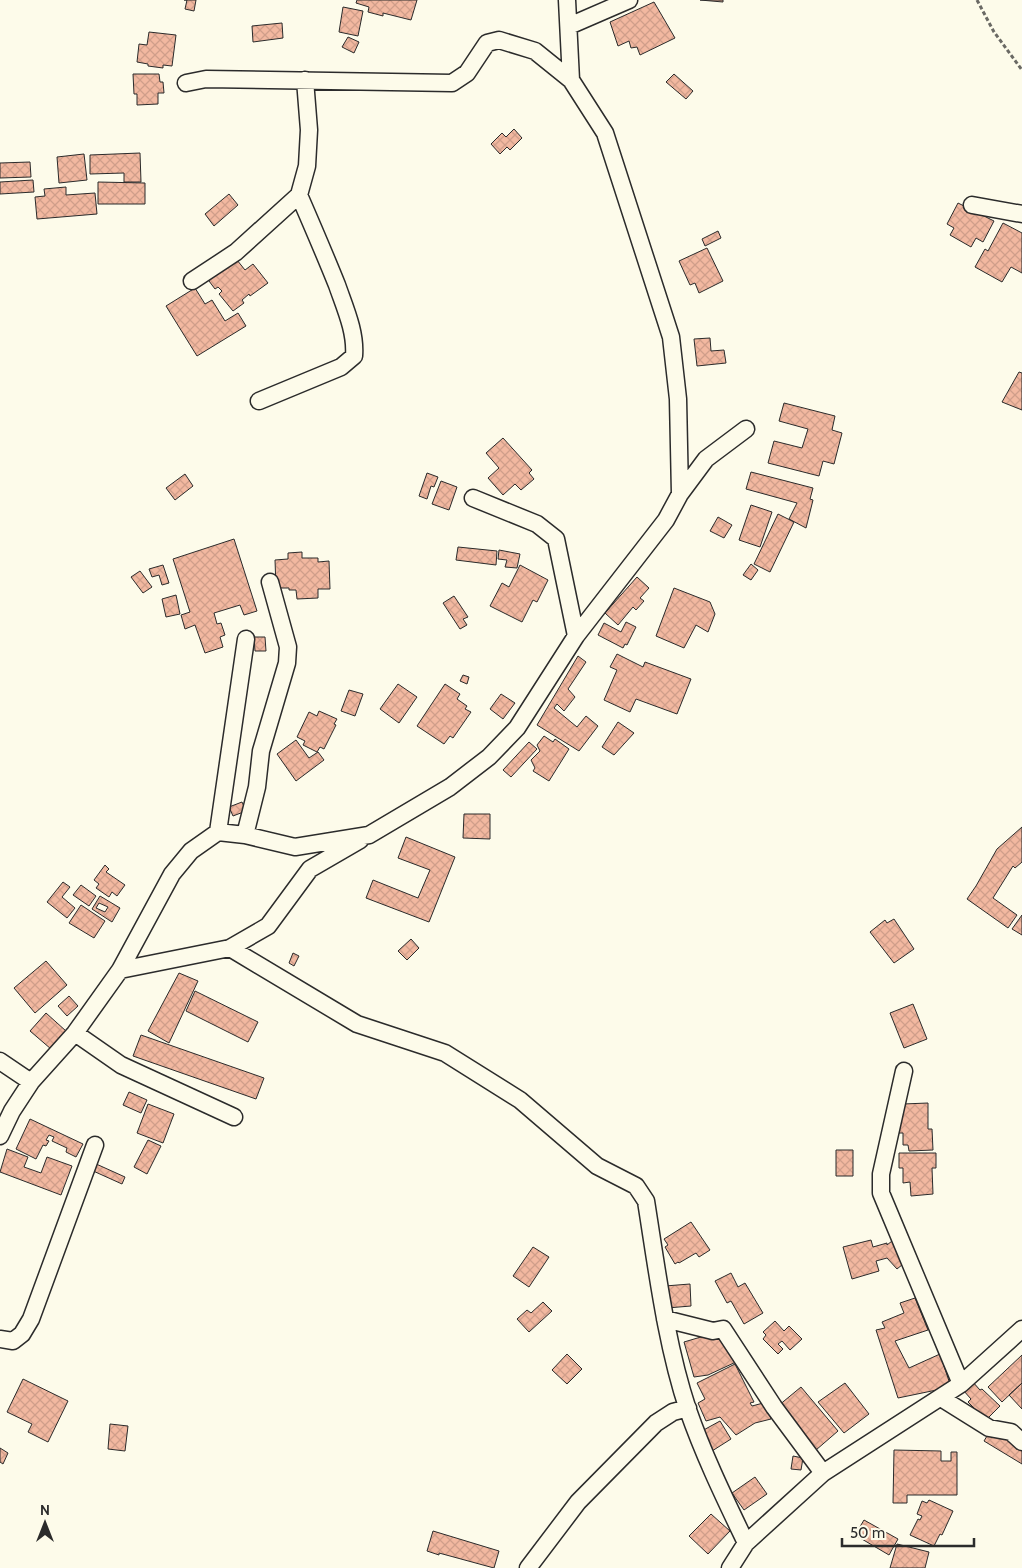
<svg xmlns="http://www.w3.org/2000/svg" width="1022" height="1568" font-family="Cabin,sans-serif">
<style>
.building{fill:url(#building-cross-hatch);stroke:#2b2b2b;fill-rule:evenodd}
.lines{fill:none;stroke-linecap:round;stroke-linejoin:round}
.street-casing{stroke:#2b2b2b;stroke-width:19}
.path{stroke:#6a6964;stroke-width:3;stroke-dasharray:4 2.5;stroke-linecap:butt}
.street{stroke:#fdfbea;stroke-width:16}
</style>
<defs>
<pattern id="building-cross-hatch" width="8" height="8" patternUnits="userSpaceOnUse" patternTransform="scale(1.25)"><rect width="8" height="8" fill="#f2b8a0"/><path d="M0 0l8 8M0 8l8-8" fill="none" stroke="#d09e8a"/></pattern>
</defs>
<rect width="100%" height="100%" fill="#fdfbea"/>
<path class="building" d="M184 0H196L194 11 185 9 187 0Z
M357 0H417L411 20 383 13V16L368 12 369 7 356 3Z
M700 0H723V2Z
M654 2 675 38 640 55 637 47 631 48 629 41 618 46 610 22Z
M343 7 363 11 358 36 339 32Z
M282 23 283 38 253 42 252 26Z
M149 32 176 35 172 66 163 65V68L148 66V64L137 62 139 44 147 45Z
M348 37 359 42 354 53 342 47Z
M133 74H159L160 82H163L164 93H158V104L137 105V94H134Z
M674 74 693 91 686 99 666 82Z
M514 129 522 138 510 150 507 147 500 154 491 144 502 133 506 137Z
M140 153 141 182H124V173L90 174V155Z
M84 154 87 180 59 183 57 157Z
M30 162 31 177 0 178V163Z
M33 180 34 192 0 194V182Z
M98 182 145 183V204H98Z
M66 187V195L95 193 97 214 37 219 35 197 45 196 44 189Z
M229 194 238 205 214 226 205 214Z
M958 203 994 221 983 242 976 238 971 247 950 235 954 228 947 224Z
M1003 223 1022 233V273L1011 267 1002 282 975 267 985 249 988 251Z
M718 231 721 238 705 246 702 239Z
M707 248 723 281 699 293 695 283 690 285 679 261Z
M233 255 245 270 253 264 268 283 250 296 249 294 242 300 244 303 233 311 219 294 222 291 218 287 215 289 206 277Z
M195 288 205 304 212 300 225 321 238 313 246 326 197 356 166 306Z
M710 338 711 351 724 350 726 363 697 366 694 339Z
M1019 372 1022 373V410L1002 402Z
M784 403 835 416 832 430 842 433 834 464 823 461 819 476 768 463 774 441 802 448 808 429 779 421Z
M503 438 532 470 529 473 534 479 521 490 515 484 503 495 488 478 499 468 486 453Z
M751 472 813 488 810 499 813 500 806 528 789 519 797 503 746 489Z
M427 473 438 477 434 487 431 486 427 499 419 496Z
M185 474 193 486 175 500 166 488Z
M441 481 457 487 449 510 432 504Z
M751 505 772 512 760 547 739 540Z
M778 514 794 522 770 572 754 564Z
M718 517 732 525 724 538 710 531Z
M234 539 257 611 244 615 240 605 214 613 217 624 221 623 225 635 220 637 223 647 205 653 195 625 185 629 181 615 190 612 173 559Z
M458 547 497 551 496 565 456 560Z
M499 550 520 554 517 568 505 567 507 560 498 559Z
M302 552V558H318V562L329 561 330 589H318V598L297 599 296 590H289V588H276L275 560 288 559V553Z
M751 564 758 570 751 580 743 575Z
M163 565 169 583 162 585 159 575 152 577 149 569Z
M520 565 548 580 537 602 533 600 522 622 490 606 502 583 509 587Z
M140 571 152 587 143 593 131 577Z
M637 577 649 588 640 598 644 601 636 610 633 607 618 625 605 613Z
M674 588 710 602 715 614 708 632 696 625 684 648 656 636Z
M176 595 180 614 166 617 162 599Z
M454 596 468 617 463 619 467 625 460 629 443 603Z
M626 622 636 627 627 645 625 644 623 648 598 635 604 623 621 632Z
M254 637H265L266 651H255Z
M617 654 643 667 645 662 691 679 677 714 636 699 630 712 604 700 617 670 610 667Z
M578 656 586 662 568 689 575 697 564 711 557 704 554 708 577 727 586 716 598 726 579 751 537 725Z
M463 675 469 677 467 684 460 681Z
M398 684 417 697 399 723 380 709Z
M445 684 460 694 457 699 467 706 465 709 471 712 453 738 450 736 444 744 417 726Z
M349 690 363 694 355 716 341 711Z
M501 694 515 703 503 719 490 709Z
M319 711 337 719 334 724 336 725 324 749 320 747 317 752 303 745 305 741 297 737 309 712 317 716Z
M618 722 634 733 614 755 602 747Z
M544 736 553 742 555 739 569 749 549 781 533 771 535 768 531 760 540 751 537 745Z
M296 740 309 758 318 752 324 760 296 781 277 754Z
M529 742 537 749 511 777 503 770Z
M242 802 246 811 233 816 229 807Z
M464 814H490V839L463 838Z
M1022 827V862L1015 868 1013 866 993 898 1017 915 1008 928 967 899 976 886 997 849Z
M406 837 455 857 429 922 366 898 373 880 418 898 430 870 398 858Z
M105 865 109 869 106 872 125 885 117 896 112 892 109 897 96 888 99 884 94 880Z
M63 882 70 887 62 897 75 908 67 918 47 902Z
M81 885 96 896 89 906 73 895Z
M100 896 120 908 112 922 92 909ZM99 903 108 907 105 912 96 908Z
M81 905 105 921 94 938 69 923Z
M1022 915V935L1012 929Z
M894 919 914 949 894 963 870 932 885 920 887 923Z
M411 939 419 948 407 960 398 951Z
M293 953 299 956 294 966 289 963Z
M46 961 67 985 35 1013 14 988Z
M179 973 198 981 169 1043 148 1031Z
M195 991 258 1022 248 1042 186 1011Z
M69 996 78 1006 67 1016 58 1006Z
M913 1004 927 1039 904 1048 890 1013Z
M46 1013 66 1031 51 1049 30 1031Z
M141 1035 264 1078 256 1099 133 1056Z
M129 1092 147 1100 141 1113 123 1105Z
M928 1103V1129H932L933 1150 909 1151 908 1145H903V1133H899L898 1113 903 1104Z
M148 1104 174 1114 163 1143 137 1133Z
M30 1119 83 1144 76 1157 66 1152 67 1148 52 1141 54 1137 49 1135 46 1140 49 1141 46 1146 43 1145 36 1159 16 1149Z
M148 1140 161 1146 147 1174 134 1167Z
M7 1149 28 1157 24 1167 41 1173 47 1157 72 1166 61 1195 0 1172Z
M836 1150H853V1176H836Z
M899 1153H936V1168H932L933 1194 911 1196 910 1182 903 1183V1168H899Z
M94 1163 125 1177 122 1184 91 1170Z
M691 1222 710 1250 699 1257 696 1253 679 1263 678 1262 675 1264 665 1247 668 1245 664 1239Z
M871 1240 873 1247 887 1243V1245L892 1241 908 1260 897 1269 887 1258 876 1261 879 1271 852 1279 843 1247Z
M533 1247 549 1257 529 1287 513 1276Z
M731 1273 738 1287 745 1283 763 1313 744 1324 731 1301 727 1303 715 1281Z
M690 1284 691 1306 667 1308 665 1286Z
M915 1298 928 1330 895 1341 909 1368 940 1354 951 1387 898 1398 876 1330 885 1328 882 1322 904 1313 900 1303Z
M543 1302 552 1311 529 1332 517 1319 527 1310 531 1313Z
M775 1321 784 1331 789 1326 802 1339 790 1350 782 1341 778 1344 783 1349 778 1354 763 1339 766 1335 763 1332Z
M721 1331 736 1362 708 1375 694 1377 684 1342Z
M567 1354 582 1369 567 1384 552 1370Z
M1022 1355V1383L1002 1402 988 1387Z
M735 1364 754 1402 750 1403 752 1406 767 1402 771 1419 755 1423 736 1435 720 1417 706 1421 698 1403 705 1399 697 1383Z
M23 1379 68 1401 48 1442 28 1432 32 1424 7 1412Z
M972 1381 980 1390 982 1389 1000 1406 986 1420 968 1402 971 1399 963 1390Z
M845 1383 869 1414 844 1433 818 1402Z
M1022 1383V1409L1009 1395Z
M801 1387 838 1431 816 1450 778 1406Z
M720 1421 731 1439 712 1451 700 1432Z
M110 1424 128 1426 125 1451 108 1449Z
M990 1431 1004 1436 1022 1448V1464L984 1441Z
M0 1448 8 1453 3 1464 0 1462Z
M894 1450 941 1451V1461H951V1452H957V1495H907V1503H893Z
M793 1456 803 1458 801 1470 791 1469Z
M755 1477 767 1494 744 1510 732 1493Z
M929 1500 953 1511 942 1535 940 1534 934 1546 910 1535 918 1519 920 1520 922 1516 917 1514 922 1501 927 1503Z
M711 1514 730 1531 708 1554 689 1536Z
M864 1520 898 1539 889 1555 855 1535Z
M433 1531 499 1551 494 1568 439 1553V1555L427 1551Z
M897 1544 929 1552 925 1568H890Z"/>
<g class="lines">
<defs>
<path id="street" d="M567 0 571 80
M569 26 629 0
M972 205 1022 214
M192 281 236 252 299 195 307 166 309 130 305 80
M259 401 341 367 354 356C356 332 345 308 337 285 325 255 312 225 299 195
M680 494 706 459 746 429
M473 498 537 524 556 539 576 636
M218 832 246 639
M245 835 257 787 261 751 287 663 288 647 270 582
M230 948 357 1024 445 1053 520 1100 597 1166 636 1186 646 1201C657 1270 666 1344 688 1410 704 1456 725 1499 746 1543
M120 970 230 948 268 926 310 869 360 840
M75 1033 121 1065 234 1117
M0 1061 31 1082
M904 1071 881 1174V1193L961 1384
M0 1136 12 1111 31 1082 75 1033 120 970 172 874 191 851 218 832 245 835 295 847 369 835 450 787 489 757 517 728 576 636 666 520 680 494 678 399 671 337 605 133 571 80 535 51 499 40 487 43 467 73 452 83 206 79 186 83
M665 1319 713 1331 723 1329 774 1407 823 1473
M0 1339 13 1341 22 1334 31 1319 95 1145
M941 1398 989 1428 1011 1432 1022 1442
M528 1568 578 1502 656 1423 673 1412 688 1408
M730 1568 746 1543 823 1473 961 1384 1022 1329"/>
</defs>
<use href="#street" class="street-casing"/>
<path class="path" d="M977 0 994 32 1022 70"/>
<use href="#street" class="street"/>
</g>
<g transform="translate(45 1523)" stroke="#fdfbea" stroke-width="4" paint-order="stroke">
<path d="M0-4L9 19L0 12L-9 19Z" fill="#2b2b2b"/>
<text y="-8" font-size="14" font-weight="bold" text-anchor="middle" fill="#2b2b2b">N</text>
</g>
<path d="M842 1538v8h132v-8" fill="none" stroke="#2b2b2b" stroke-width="2.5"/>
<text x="850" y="1538" font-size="15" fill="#2b2b2b" stroke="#fdfbea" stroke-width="4" paint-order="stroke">50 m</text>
</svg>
